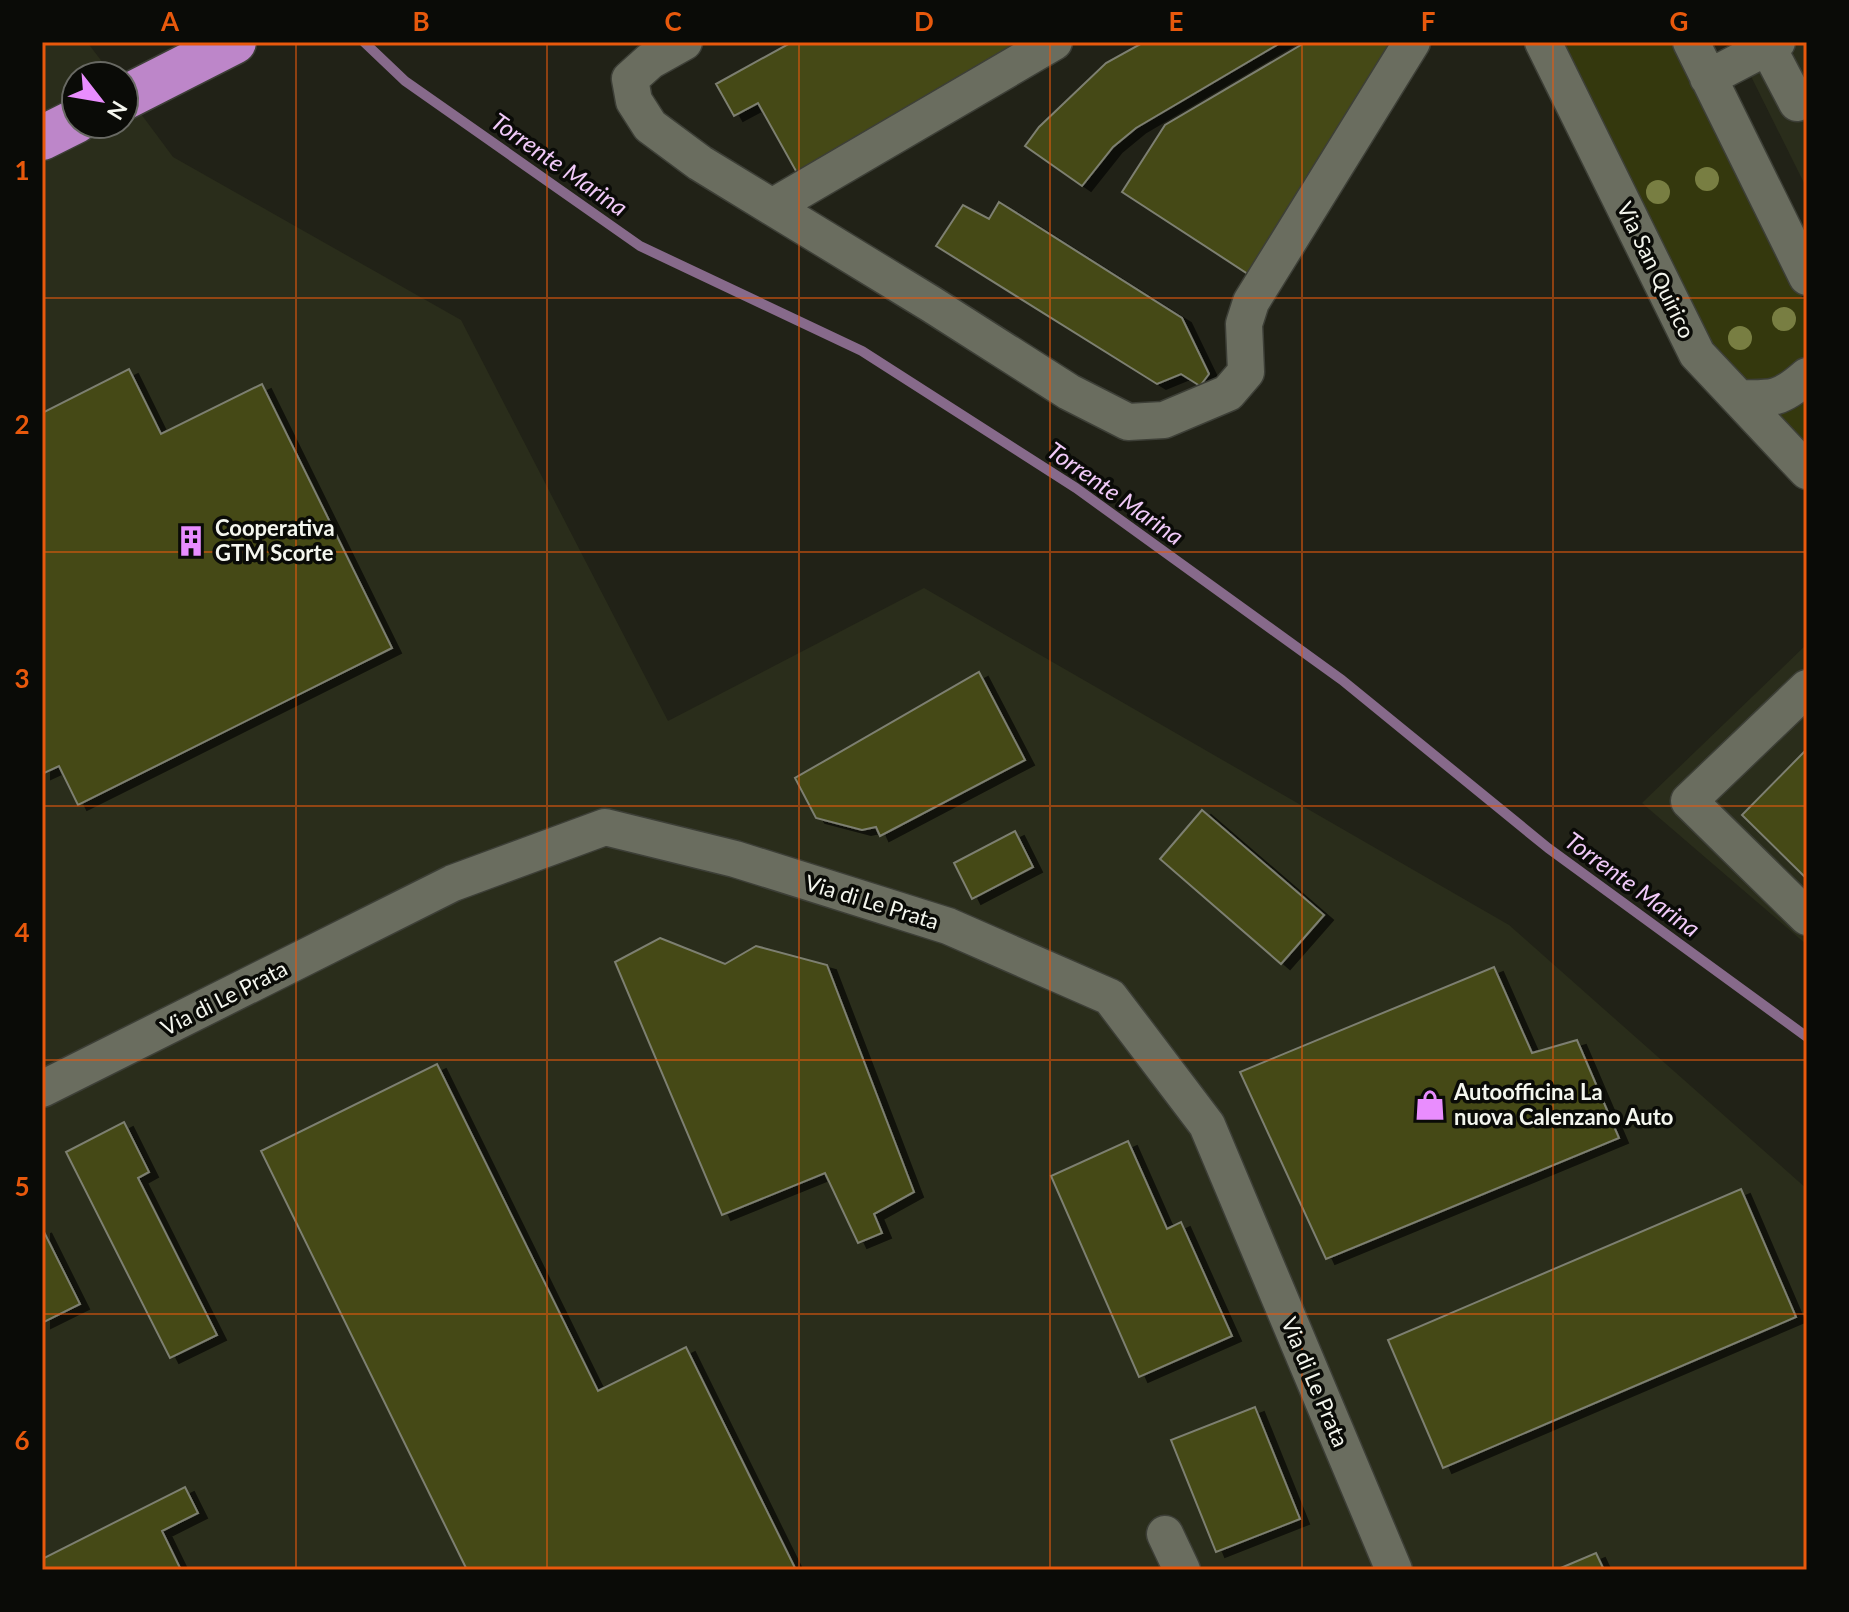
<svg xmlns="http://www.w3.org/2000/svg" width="1849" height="1612" font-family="Lato,sans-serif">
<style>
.built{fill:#2a2d1b}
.green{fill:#34380d}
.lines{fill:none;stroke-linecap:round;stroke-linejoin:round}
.stream{stroke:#876a8b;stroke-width:10}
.building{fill:#454a12;stroke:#7d7f71;stroke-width:2;filter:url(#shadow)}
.minor-casing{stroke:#3d3f37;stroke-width:39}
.highway-casing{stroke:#3d3f37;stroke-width:47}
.minor{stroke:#6a6d5f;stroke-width:36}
.highway{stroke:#bd86c9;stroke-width:44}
.tree{fill:#787e42}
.grid{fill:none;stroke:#e8590c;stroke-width:2;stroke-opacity:0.55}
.labels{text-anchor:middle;stroke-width:7;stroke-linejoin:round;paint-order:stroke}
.street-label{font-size:22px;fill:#f4f6ee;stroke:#0a0b07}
.poi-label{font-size:22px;font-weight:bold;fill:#f4f6ee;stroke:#0a0b07;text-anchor:start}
.water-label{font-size:24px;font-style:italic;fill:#f1caf9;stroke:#0a0b07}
.neatline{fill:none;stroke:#e8590c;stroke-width:3}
.grid-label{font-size:26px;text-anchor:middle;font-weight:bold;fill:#e8590c}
</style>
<defs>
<filter id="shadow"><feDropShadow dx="9" dy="5" stdDeviation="0" flood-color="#0009"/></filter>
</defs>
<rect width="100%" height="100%" fill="#212217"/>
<path class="built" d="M42 42H87L113 76H76V124H124V91L173 157 461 320 668 721 924 588 1509 925 1807 1189V1570H42Z
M1734 42H1807V189Z
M1807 644V945L1642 803Z"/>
<path class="green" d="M1558 42H1677L1807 307V352L1800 364 1786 376 1750 383 1719 365Z
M1807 394V454L1764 410Z"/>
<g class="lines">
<path class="stream" d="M364 42 405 81 640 246 862 351 1076 488 1342 680 1548 848 1807 1037"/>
</g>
<path class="building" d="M792 42H1048L801 180 758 103 734 116 716 84Z
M1144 42H1282L1136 128 1113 147 1082 186 1025 146 1039 127 1106 63Z
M1306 42H1398L1251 276 1122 192 1165 125Z
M999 202 1182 318 1209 374 1200 386 1181 374 1157 384 936 246 963 205 989 219Z
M129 369 161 434 262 384 392 648 78 805 59 766 42 774V413Z
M979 672 1025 760 880 836 876 827 862 830 816 818 795 778Z
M1807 749V879L1742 815Z
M1202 810 1324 915 1281 964 1160 859Z
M1015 831 1033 867 972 899 954 863Z
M660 938 725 964 756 946 827 965 914 1192 874 1214 882 1233 858 1243 825 1173 722 1215 615 962Z
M1494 967 1532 1053 1577 1040 1619 1138 1326 1259 1240 1072Z
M437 1064 598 1391 686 1347 796 1570H467L261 1151Z
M124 1122 149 1172 138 1178 217 1335 170 1358 66 1152Z
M1128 1141 1167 1229 1181 1222 1232 1336 1139 1377 1051 1176Z
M1741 1189 1796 1317 1443 1468 1388 1340Z
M42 1228 80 1304 42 1323Z
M1255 1407 1300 1519 1216 1552 1171 1440Z
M185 1487 198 1513 162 1531 181 1570H42V1559Z
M1596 1553 1604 1570H1556Z"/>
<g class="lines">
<defs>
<path id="minor" d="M684 42 650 61 630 79 634 101 650 126 700 163 931 304 1069 392 1128 422 1164 420 1228 393 1246 372 1244 324 1251 302 1412 42
M1543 42 1697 354 1807 471
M1691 42 1807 277
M1765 42 1797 103
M1708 78 1777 42
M772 207 1054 42
M1739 398C1773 399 1781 399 1807 376
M1807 688 1689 801 1807 917
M42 1089 453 883 605 827 735 859 948 926 1110 997 1207 1125 1394 1570
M1165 1534 1182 1570"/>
<path id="highway" d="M124 98 234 42
M42 138 76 121"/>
</defs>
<use href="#minor" class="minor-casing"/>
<use href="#highway" class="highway-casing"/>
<use href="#minor" class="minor"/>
<use href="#highway" class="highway"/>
</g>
<g class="tree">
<circle cx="1707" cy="179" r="12"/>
<circle cx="1658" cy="192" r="12"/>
<circle cx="1784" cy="319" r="12"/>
<circle cx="1740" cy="338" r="12"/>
</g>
<path class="grid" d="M296 42V1570M547 42V1570M799 42V1570M1050 42V1570M1302 42V1570M1553 42V1570M42 298H1807M42 552H1807M42 806H1807M42 1060H1807M42 1314H1807"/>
<defs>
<symbol id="building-bare" viewBox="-9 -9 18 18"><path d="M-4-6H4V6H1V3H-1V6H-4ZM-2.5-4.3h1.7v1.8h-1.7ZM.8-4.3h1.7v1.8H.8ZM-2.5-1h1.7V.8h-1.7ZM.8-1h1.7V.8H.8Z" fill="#e98dfe" stroke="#0a0b07" stroke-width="2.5" paint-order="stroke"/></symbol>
<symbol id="shop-bare" viewBox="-9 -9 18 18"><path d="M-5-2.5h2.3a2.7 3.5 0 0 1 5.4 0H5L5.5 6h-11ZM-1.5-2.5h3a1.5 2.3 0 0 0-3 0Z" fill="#e98dfe" stroke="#0a0b07" stroke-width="2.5" paint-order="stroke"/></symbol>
</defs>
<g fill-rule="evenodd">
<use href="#building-bare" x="169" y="519" width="44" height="44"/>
<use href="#shop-bare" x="1408" y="1083" width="44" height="44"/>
</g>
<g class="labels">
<g class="street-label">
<text transform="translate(1656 270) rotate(64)" y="8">Via San Quirico</text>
<text transform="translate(872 902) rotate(17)" y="8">Via di Le Prata</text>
<text transform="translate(224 998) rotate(-27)" y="8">Via di Le Prata</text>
<text transform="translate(1315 1382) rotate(67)" y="8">Via di Le Prata</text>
</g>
<g class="poi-label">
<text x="215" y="536">Cooperativa<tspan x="215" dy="25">GTM Scorte</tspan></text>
<text x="1454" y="1100">Autoofficina La<tspan x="1454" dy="25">nuova Calenzano Auto</tspan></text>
</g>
<g class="water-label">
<text transform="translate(559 165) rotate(35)" y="8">Torrente Marina</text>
<text transform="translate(1115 494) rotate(35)" y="8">Torrente Marina</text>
<text transform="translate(1632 885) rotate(36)" y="8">Torrente Marina</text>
</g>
</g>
<rect width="1849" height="1612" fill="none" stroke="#0a0b07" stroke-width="88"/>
<g transform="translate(100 100) rotate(121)"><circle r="38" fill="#0a0b07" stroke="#686963" stroke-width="2"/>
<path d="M0-6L14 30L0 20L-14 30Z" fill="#e98dfe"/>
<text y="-12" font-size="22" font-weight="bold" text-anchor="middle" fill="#f4f6ee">N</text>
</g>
<rect x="44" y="44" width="1761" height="1524" class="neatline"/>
<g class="grid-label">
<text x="170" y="31">A</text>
<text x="421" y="31">B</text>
<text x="673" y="31">C</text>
<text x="924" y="31">D</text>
<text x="1176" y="31">E</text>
<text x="1428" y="31">F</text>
<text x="1679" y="31">G</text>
<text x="22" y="180">1</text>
<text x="22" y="434">2</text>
<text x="22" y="688">3</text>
<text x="22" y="942">4</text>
<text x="22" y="1196">5</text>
<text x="22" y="1450">6</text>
</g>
</svg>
